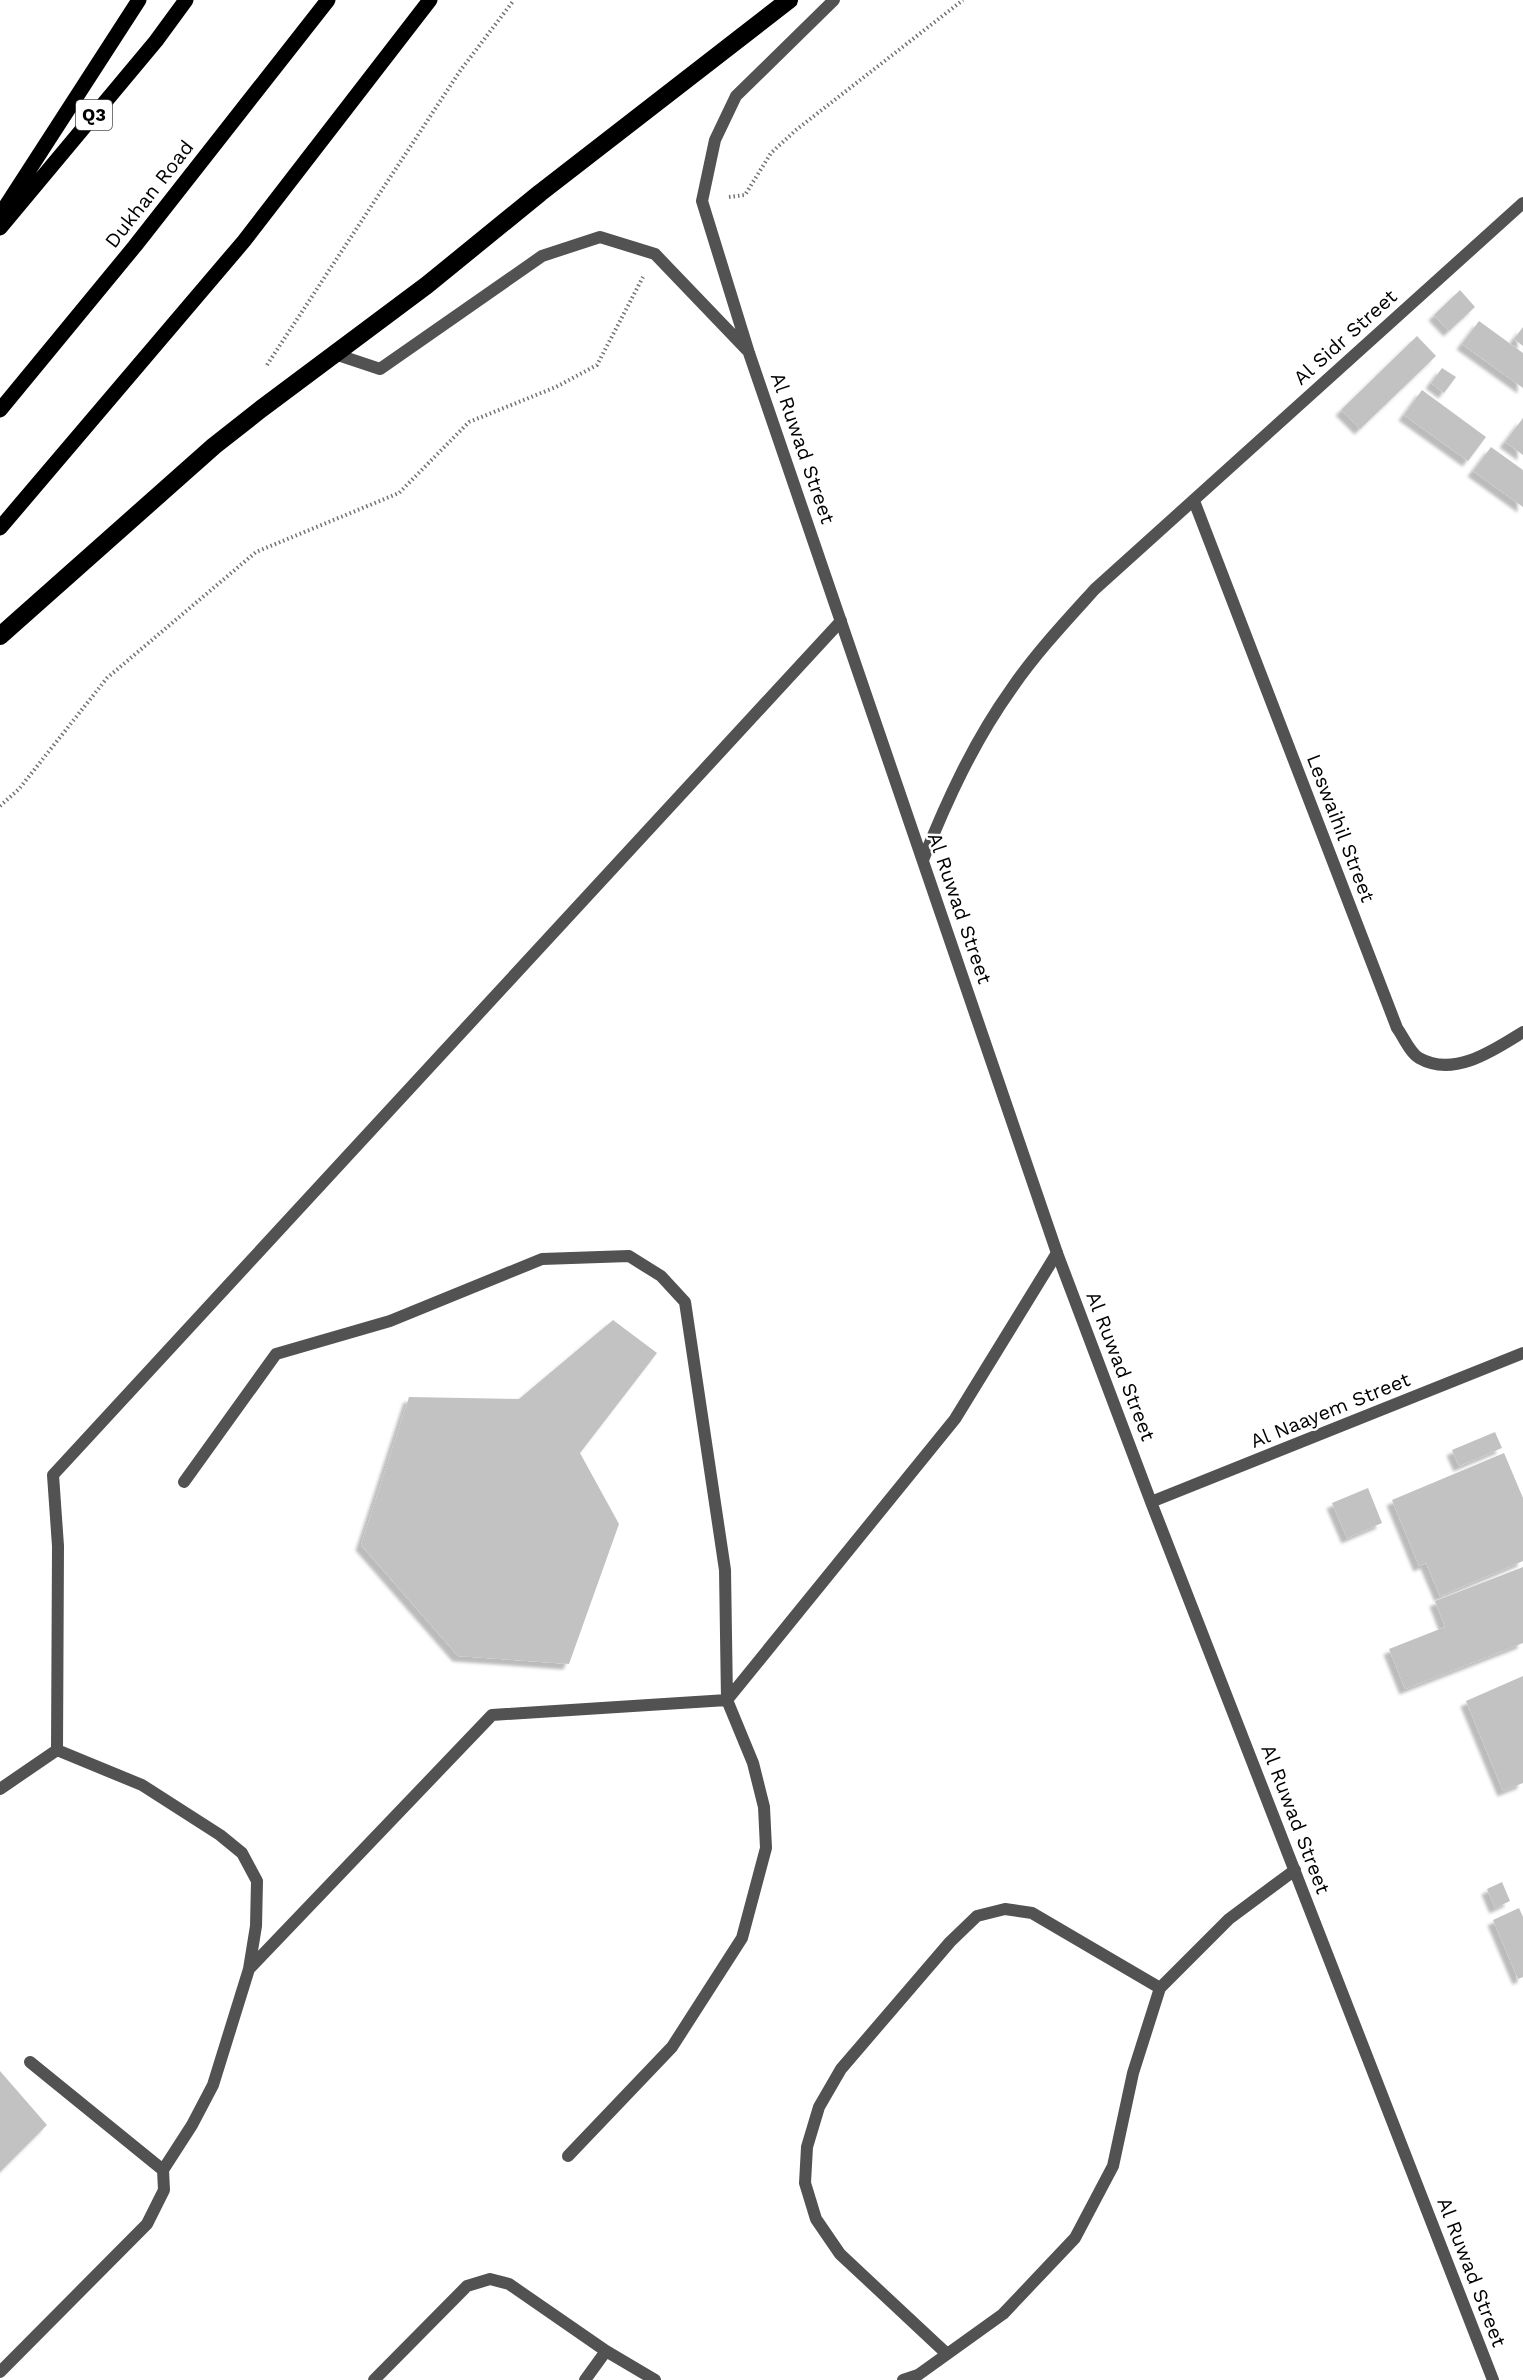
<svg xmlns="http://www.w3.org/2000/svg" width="1523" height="2380" font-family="'Work Sans',sans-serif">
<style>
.building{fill:#c2c2c2;filter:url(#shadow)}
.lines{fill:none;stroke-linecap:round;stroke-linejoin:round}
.path{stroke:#747474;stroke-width:4;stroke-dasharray:1.5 3;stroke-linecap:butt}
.service{stroke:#525252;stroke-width:12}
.minor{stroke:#525252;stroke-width:12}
.primary{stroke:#000;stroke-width:15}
.motorway{stroke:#000;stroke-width:18}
.labels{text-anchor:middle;stroke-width:5;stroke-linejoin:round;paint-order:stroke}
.shield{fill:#fff;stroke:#4c4c4c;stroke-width:1.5}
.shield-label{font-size:18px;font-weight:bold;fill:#000}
.street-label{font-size:20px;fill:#000;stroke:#fff}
</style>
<defs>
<filter id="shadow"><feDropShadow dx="-5.5" dy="5.5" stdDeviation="1.5" flood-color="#0004"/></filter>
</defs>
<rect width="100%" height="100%" fill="#fff"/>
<path class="building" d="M1460 290 1475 307 1449 331 1434 315Z
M1479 321 1523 353V388L1462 344Z
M1523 327V346L1514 339Z
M1417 336 1436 356 1360 429 1341 410Z
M1442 368 1456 377 1444 393 1431 383Z
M1422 390 1486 437 1468 461 1404 415Z
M1523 418V455L1505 442Z
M1491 447 1523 470V507L1473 471Z
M613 1320 657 1353 580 1453 619 1524 569 1664 458 1656 361 1545 409 1397 519 1399Z
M1495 1432 1502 1448 1459 1466 1452 1450Z
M1504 1453 1523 1498V1561L1440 1596 1426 1563 1419 1566 1392 1500Z
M1368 1488 1382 1523 1347 1538 1332 1503Z
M1523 1567V1643L1405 1689 1389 1649 1445 1627 1435 1601Z
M1523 1676V1783L1503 1791 1466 1701Z
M1502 1882 1510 1901 1495 1908 1487 1889Z
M1519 1908 1523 1917V1977L1518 1979 1493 1920Z
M0 2071 47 2125 0 2172Z"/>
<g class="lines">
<path class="path" d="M729 197 745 195 771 153 796 130 963 0
M267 365 460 71 514 0
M0 806 19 789 107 678 256 552 399 493 469 422 556 387 597 365 643 277"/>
<path class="service" d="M184 1482 276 1354 390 1321 542 1259 629 1256 661 1276 685 1302 725 1570 727 1700 492 1715 249 1969
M57 1750 142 1785 220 1835 242 1853 257 1881 256 1926 249 1969 213 2085 192 2125 163 2170
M0 1789 57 1750 58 1546 53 1475 841 621
M568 2156 672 2047 742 1938 766 1848 764 1807 753 1763 727 1700 955 1419 1057 1253
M947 2354 840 2254 816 2219 805 2183 807 2147 819 2107 841 2069 950 1942 977 1916 1005 1909 1032 1913 1160 1988
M0 2372 147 2224 164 2190 163 2170 30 2062
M374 2380 467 2286 490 2279 509 2284 606 2351 655 2380
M585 2380 606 2351
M903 2380 918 2375 1003 2314 1075 2238 1113 2166 1133 2073 1160 1988 1229 1919 1295 1870"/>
<path class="minor" d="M834 0 736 96 715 140 702 201 749 353 1057 1253 1151 1502 1493 2380
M335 354 380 369 542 256 600 237 655 254 747 350
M1194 501 1397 1028C1403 1036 1410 1053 1419 1058 1454 1078 1494 1050 1523 1032
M923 860C947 800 974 741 1012 688 1036 653 1066 621 1095 589L1523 203
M1151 1502 1523 1353"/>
<path class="primary" d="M0 215 139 0
M0 228 156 41 186 0
M0 410 135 246 328 0
M0 528 244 241 430 0"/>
<path class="motorway" d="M0 636 214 446 261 409 427 285 540 193 789 0"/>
</g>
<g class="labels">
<rect class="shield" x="76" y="100" width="36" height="30" rx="4.5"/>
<g class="shield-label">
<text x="94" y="121">Q3</text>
</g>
<g class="street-label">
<text transform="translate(149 194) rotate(-52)" y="7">Dukhan Road</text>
<text transform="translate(1345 337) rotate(-42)" y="7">Al Sidr Street</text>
<text transform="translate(803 448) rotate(71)" y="7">Al Ruwad Street</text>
<text transform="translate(1341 828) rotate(69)" y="7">Leswaihil Street</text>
<text transform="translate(960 908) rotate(71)" y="7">Al Ruwad Street</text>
<text transform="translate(1121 1366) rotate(69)" y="7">Al Ruwad Street</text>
<text transform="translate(1330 1410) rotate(-22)" y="7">Al Naayem Street</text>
<text transform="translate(1296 1819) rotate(69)" y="7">Al Ruwad Street</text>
<text transform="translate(1472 2272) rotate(69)" y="7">Al Ruwad Street</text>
</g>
</g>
</svg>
